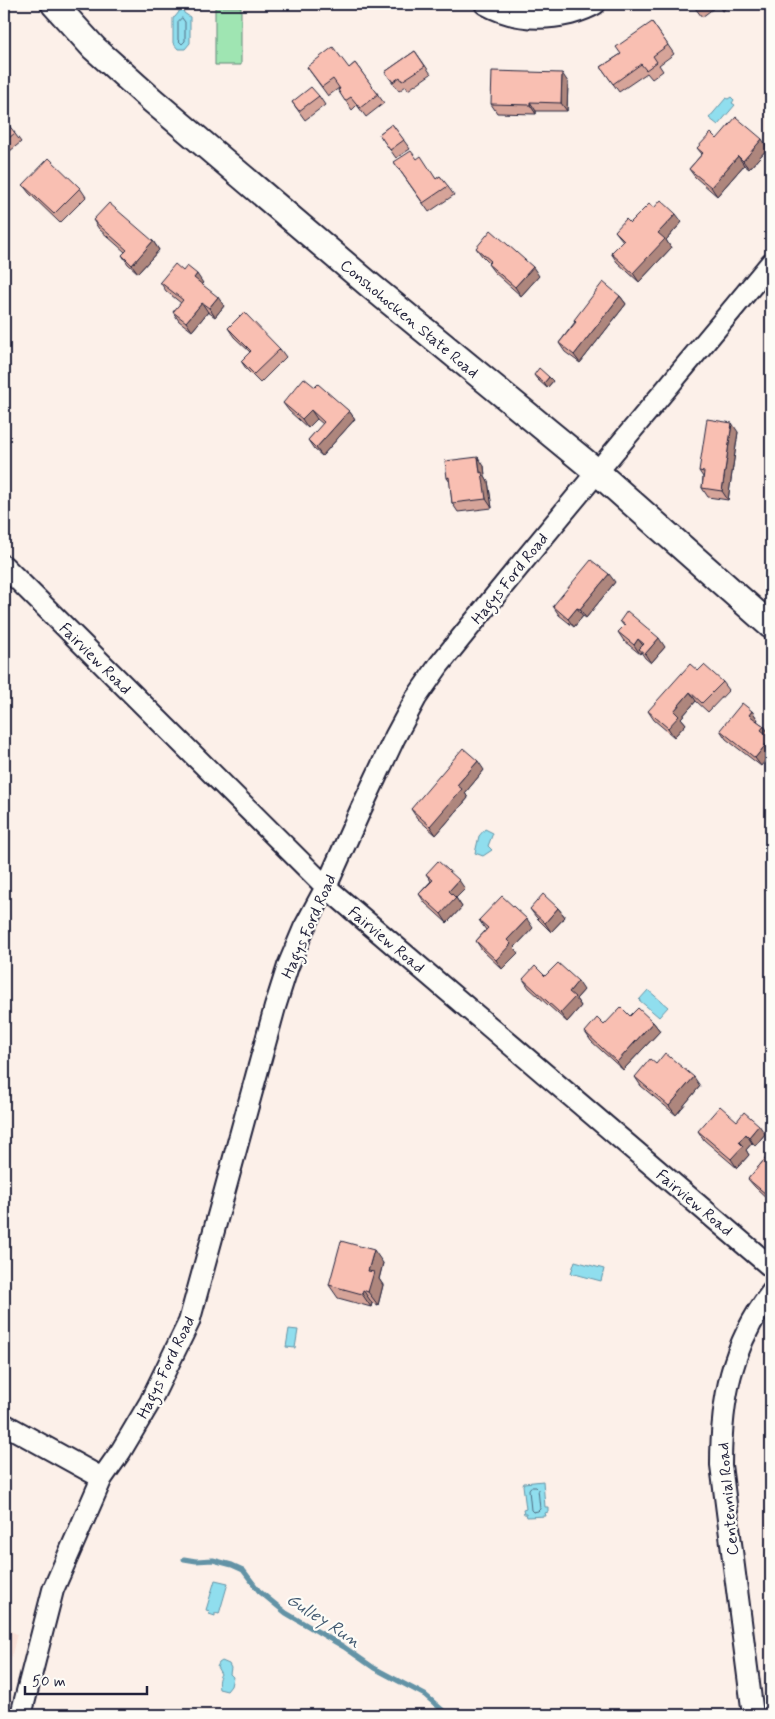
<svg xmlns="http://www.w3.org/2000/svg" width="775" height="1719" font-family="Mynerve,sans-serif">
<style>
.built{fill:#fbe1d8}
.green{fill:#9fe5b2;stroke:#608476}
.water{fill:#90deee;stroke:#6493a6}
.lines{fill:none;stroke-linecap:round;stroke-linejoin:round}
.shore{stroke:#4e6d83;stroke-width:1}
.stream{stroke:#6493a6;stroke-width:5}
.minor-casing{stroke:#22223b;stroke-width:24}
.major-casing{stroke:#22223b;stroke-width:29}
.minor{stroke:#fdfcf7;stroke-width:20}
.major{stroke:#fdfcf7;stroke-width:25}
.wall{fill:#d6a499;stroke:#22223b}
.shaded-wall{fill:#ae867d;stroke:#22223b}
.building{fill:#f9bfb2;stroke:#22223b}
.labels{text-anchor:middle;stroke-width:4.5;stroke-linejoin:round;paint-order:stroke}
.street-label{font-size:16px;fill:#22223b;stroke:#fdfcf7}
.water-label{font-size:18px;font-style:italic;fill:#435a71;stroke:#fdfcf7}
</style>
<rect width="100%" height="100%" fill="#fcf0e9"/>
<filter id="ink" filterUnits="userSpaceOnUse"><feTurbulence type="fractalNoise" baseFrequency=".02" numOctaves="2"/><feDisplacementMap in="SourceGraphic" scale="10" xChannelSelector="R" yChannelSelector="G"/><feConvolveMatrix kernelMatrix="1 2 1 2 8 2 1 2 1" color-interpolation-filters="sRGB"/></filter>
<g filter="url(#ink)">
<path class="built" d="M4 1628 17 1634 4 1687Z"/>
<path class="green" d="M215 7H241V65H215Z"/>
<path class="water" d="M181 8 183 9 184 13 190 17V43L185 49H178L173 43V18L175 17 179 12V9Z
M731 97 734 100 732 103 735 105 718 125 709 118 726 98 728 99Z
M485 829 493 833 488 846 492 850 483 856 475 853 479 836Z
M648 990 668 1007 659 1017 639 1000Z
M575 1261 604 1269 601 1281 571 1273Z
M289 1329 298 1330 295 1348 286 1347Z
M543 1481 545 1507H548V1512L545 1513 546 1516 527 1517 526 1514H524L523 1510 526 1509 523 1485 524 1483Z
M215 1580 228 1583 219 1614 215 1613V1616L209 1614 210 1611 206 1610Z
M222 1661 229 1664 231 1668 230 1674 233 1677 231 1686 227 1691 219 1689C218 1683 218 1679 221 1674L217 1667 219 1663Z"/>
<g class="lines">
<path class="shore" d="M182 18 185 22V41L182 44 178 40V22Z
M531 1487H536L538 1489 540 1509 538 1511 533 1512 531 1510 529 1490Z"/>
<path class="stream" d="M184 1559 196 1561 213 1560 232 1565 243 1570 259 1591 286 1613 344 1647 374 1668 425 1695 448 1715"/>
<defs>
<path id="minor" d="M485 4C512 19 540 21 570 14 580 11 587 9 595 4
M4 566 326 887 771 1267
M4 1424 102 1478
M21 1715 53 1590 102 1478 121 1451 150 1402 189 1322 275 1007 288 966 304 928 326 887 361 809 395 737 416 698 439 665C548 529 660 397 771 263
M753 1715 721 1465C721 1400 731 1345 771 1293"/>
<path id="major" d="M54 4 94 48 152 100 372 287 596 471 771 626"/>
</defs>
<use href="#minor" class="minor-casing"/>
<use href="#major" class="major-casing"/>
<use href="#minor" class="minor"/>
<use href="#major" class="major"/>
</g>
<path class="wall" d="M692 4H732L722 11 718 5 702 17Z
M652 22 674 54 659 65 663 71 652 79 647 73 619 92 601 67 621 54Z
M415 51 431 74 408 90 406 86 399 91 385 72Z
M355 63 384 103 366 117 357 105 352 110 338 90 340 89 339 88 328 96 307 67 349 68Z
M568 82 567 111H536V114L497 113 491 104Z
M319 96 325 105 305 120 292 102Z
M4 119 21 142 4 156Z
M392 124 410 149 396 158 379 134Z
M717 139 768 148 749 169 744 165 717 196 695 177 689 169 702 154 697 148Z
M417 159 436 179 440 176 454 195 429 212 394 162Z
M23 185 80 188 86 197 60 223 29 193Z
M654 208 682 222 666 240 671 248 639 282 617 262 611 253 623 241 615 231 630 223Z
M93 220 153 241 159 250 138 273 128 264 122 255 125 252 99 229Z
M476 248 539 276 521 296 494 272 488 264 489 263 482 256Z
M183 271 203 283 202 284 224 306 215 317 208 312 192 331 179 321 173 312 181 303 166 291 160 282Z
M620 296 626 304 580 363 565 352 559 343 575 322 574 320Z
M228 328 280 349 286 357 260 383 247 370 241 361 250 352 234 337Z
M534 375 549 377 553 381 547 388 537 379Z
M315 387 349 411 355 419 322 456 314 449 308 440 323 424 317 419 308 428 289 411 283 403Z
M738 432 728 500 708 497 702 488 703 477 699 471Z
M484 466 485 476 488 481 492 508 458 512 452 503 450 482 447 478Z
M615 582 586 618 583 616 574 627 559 615 553 606Z
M620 621 665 647 651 663 645 658 641 652 640 654 624 641 618 632 624 626Z
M698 671 723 682 729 690 708 712 696 701 681 718 686 724 674 737 654 720 648 711Z
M752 711 758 720 757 721 764 726 770 735 769 736 771 739V753L761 766 726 739 720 730Z
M484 770 465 793 468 798 436 835 417 818 411 809Z
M426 874 465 889 456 898 462 907 447 923 425 903 419 894 431 881Z
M558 908 565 917 551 932 536 917 530 909Z
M479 920 533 928 514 948 518 953 502 969 482 950 476 941 486 930Z
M545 976 584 990 576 999 581 1006 567 1022 529 988 523 979Z
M630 1016 653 1022 660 1031 623 1070 591 1041 585 1032Z
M656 1064 700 1086 676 1115 641 1086 635 1077Z
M737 1121 765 1134 755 1146 752 1143 746 1150 749 1155 737 1168 704 1140 698 1131Z
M771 1152V1202L755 1187 748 1179Z
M383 1263 379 1279 383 1285 378 1305 372 1303 371 1307 338 1298 329 1285Z"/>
<path class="shaded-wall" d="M562 73 568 82 567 111 561 103Z
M530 102 536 111V114L530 105Z
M762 139 768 148 749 169 743 161Z
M738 156 744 165 717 196 711 187Z
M676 214 682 222 666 240 671 248 639 282 633 273 658 233Z
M153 241 159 250 138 273 132 265Z
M533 267 539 276 521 296 515 287Z
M197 274 203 283 200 287 194 278Z
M620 296 626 304 580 363 574 355Z
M218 297 224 306 215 317 209 308Z
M202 303 208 312 192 331 186 322Z
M549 377 553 381 547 388 544 383Z
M311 410 317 419 308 428 302 419Z
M349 411 355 419 322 456 316 448Z
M732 423 738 432 728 500 722 491Z
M478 457 484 466 485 476 488 481 492 508 486 499 480 473Z
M609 574 615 582 586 618 580 609Z
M577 608 583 616 574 627 568 619Z
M659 638 665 647 651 663 645 654Z
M638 639 645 648 639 649 641 652 640 654 634 645Z
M690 692 696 701 681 718 686 724 674 737 668 728 674 711Z
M752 711 758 720 755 723 749 715Z
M764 726 770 735 767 739 761 730Z
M771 738V753L761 766 755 758Z
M478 761 484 770 465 793 468 798 436 835 430 826 457 785Z
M459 880 465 889 456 898 462 907 447 923 441 914 449 891Z
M558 908 565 917 551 932 545 923Z
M527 919 533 928 514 948 518 953 502 969 496 960 507 940Z
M578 981 584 990 576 999 581 1006 567 1022 560 1013 569 992Z
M653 1022 660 1031 623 1070 617 1062Z
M694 1077 700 1086 676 1115 669 1106Z
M759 1125 765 1134 755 1146 749 1137Z
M746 1134 752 1143 746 1150 749 1155 737 1168 731 1159 739 1142Z
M771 1188V1201L766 1194Z
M374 1250 383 1263 379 1279 383 1285 378 1305 368 1292V1271Z
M363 1290 372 1303 371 1307 362 1294Z"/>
<path class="building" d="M693 4H702L696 8Z
M652 22 668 45 653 56 657 62 646 70 641 64 613 84 601 67 621 54 616 47Z
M333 47 349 68 355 63 378 94 360 108 351 97 345 101 338 90 340 89 333 79 322 87 307 67Z
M415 51 425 66 402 81 400 77 393 82 385 72Z
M492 71 562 73 561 103 530 102V105L491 104Z
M311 87 319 96 299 111 292 102Z
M736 117 762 139 743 161 738 156 711 187 689 169 703 153 697 148 711 133 717 139Z
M4 119 15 133 4 142Z
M392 124 404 140 390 150 379 134Z
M411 151 417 159 421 156 436 179 440 176 448 186 423 203 394 162Z
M49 158 80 188 54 214 23 185Z
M661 200 676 214 658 233 665 239 633 273 611 253 624 240 615 231 626 219 630 223 649 204 654 208Z
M109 203 153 241 132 265 122 255 127 250 93 220Z
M491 230 533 267 515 287 488 264 491 261 476 248Z
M175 264 183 271 187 266 197 274 194 278 218 297 209 308 202 303 186 322 173 312 183 300 160 282Z
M603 282 620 296 574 355 559 343 576 322 574 320Z
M244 312 280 349 254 374 241 361 251 351 228 328Z
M539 368 549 377 544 383 534 375Z
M304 378 315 387 318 384 349 411 316 448 308 440 324 422 311 410 302 419 283 403Z
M707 419 732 423 722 491 702 488 704 472 699 471Z
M478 457 480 473 482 472 486 499 452 503 449 477 447 478 445 461Z
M591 560 609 574 580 609 577 608 568 619 553 606Z
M627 611 659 638 645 654 639 649 644 644 638 639 634 645 618 632 625 625 620 621Z
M690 664 698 671 704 665 723 682 702 703 690 692 674 711 679 716 668 728 648 711Z
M742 703 752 711 749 715 764 726 761 730 771 738 755 758 720 730Z
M463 748 478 761 457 785 462 789 430 826 411 809Z
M438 861 459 880 449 891 456 898 441 914 419 894 433 880 426 874Z
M543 894 558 908 545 923 530 909Z
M502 896 527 919 507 940 511 944 496 960 476 941 488 928 479 920Z
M558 963 578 981 569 992 575 997 560 1013 523 979 535 966 545 976Z
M621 1007 630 1016 638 1008 653 1022 617 1062 585 1032 597 1018 604 1025Z
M665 1053 694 1077 669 1106 635 1077 650 1059 656 1064Z
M720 1106 737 1121 744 1112 759 1125 749 1137 746 1134 739 1142 743 1146 731 1159 698 1131Z
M771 1152V1188L766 1194 748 1179Z
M341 1241 374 1250 368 1271 374 1272 368 1292 363 1290 362 1294 329 1285Z"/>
</g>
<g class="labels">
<g class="street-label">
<text transform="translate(410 318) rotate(40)" y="6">Conshohocken State Road</text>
<text transform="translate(509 578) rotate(-51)" y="6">Hagys Ford Road</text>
<text transform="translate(96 658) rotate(45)" y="6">Fairview Road</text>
<text transform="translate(308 926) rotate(-66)" y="6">Hagys Ford Road</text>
<text transform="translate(387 939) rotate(40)" y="6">Fairview Road</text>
<text transform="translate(695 1202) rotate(40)" y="6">Fairview Road</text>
<text transform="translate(165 1367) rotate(-64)" y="6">Hagys Ford Road</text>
<text transform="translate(727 1499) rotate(-95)" y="6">Centennial Road</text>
</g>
<g class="water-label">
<text transform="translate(324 1620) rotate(33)" y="6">Gulley Run</text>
</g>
</g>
<rect width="775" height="1719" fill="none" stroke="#fdfcf7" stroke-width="20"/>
<rect x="10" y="10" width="755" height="1699" fill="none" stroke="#22223b" stroke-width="2" filter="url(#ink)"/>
<path d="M25 1686v8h122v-8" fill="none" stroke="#22223b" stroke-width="2.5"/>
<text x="32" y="1686" font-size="15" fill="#22223b" stroke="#fdfcf7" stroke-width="4" paint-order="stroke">50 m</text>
</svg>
